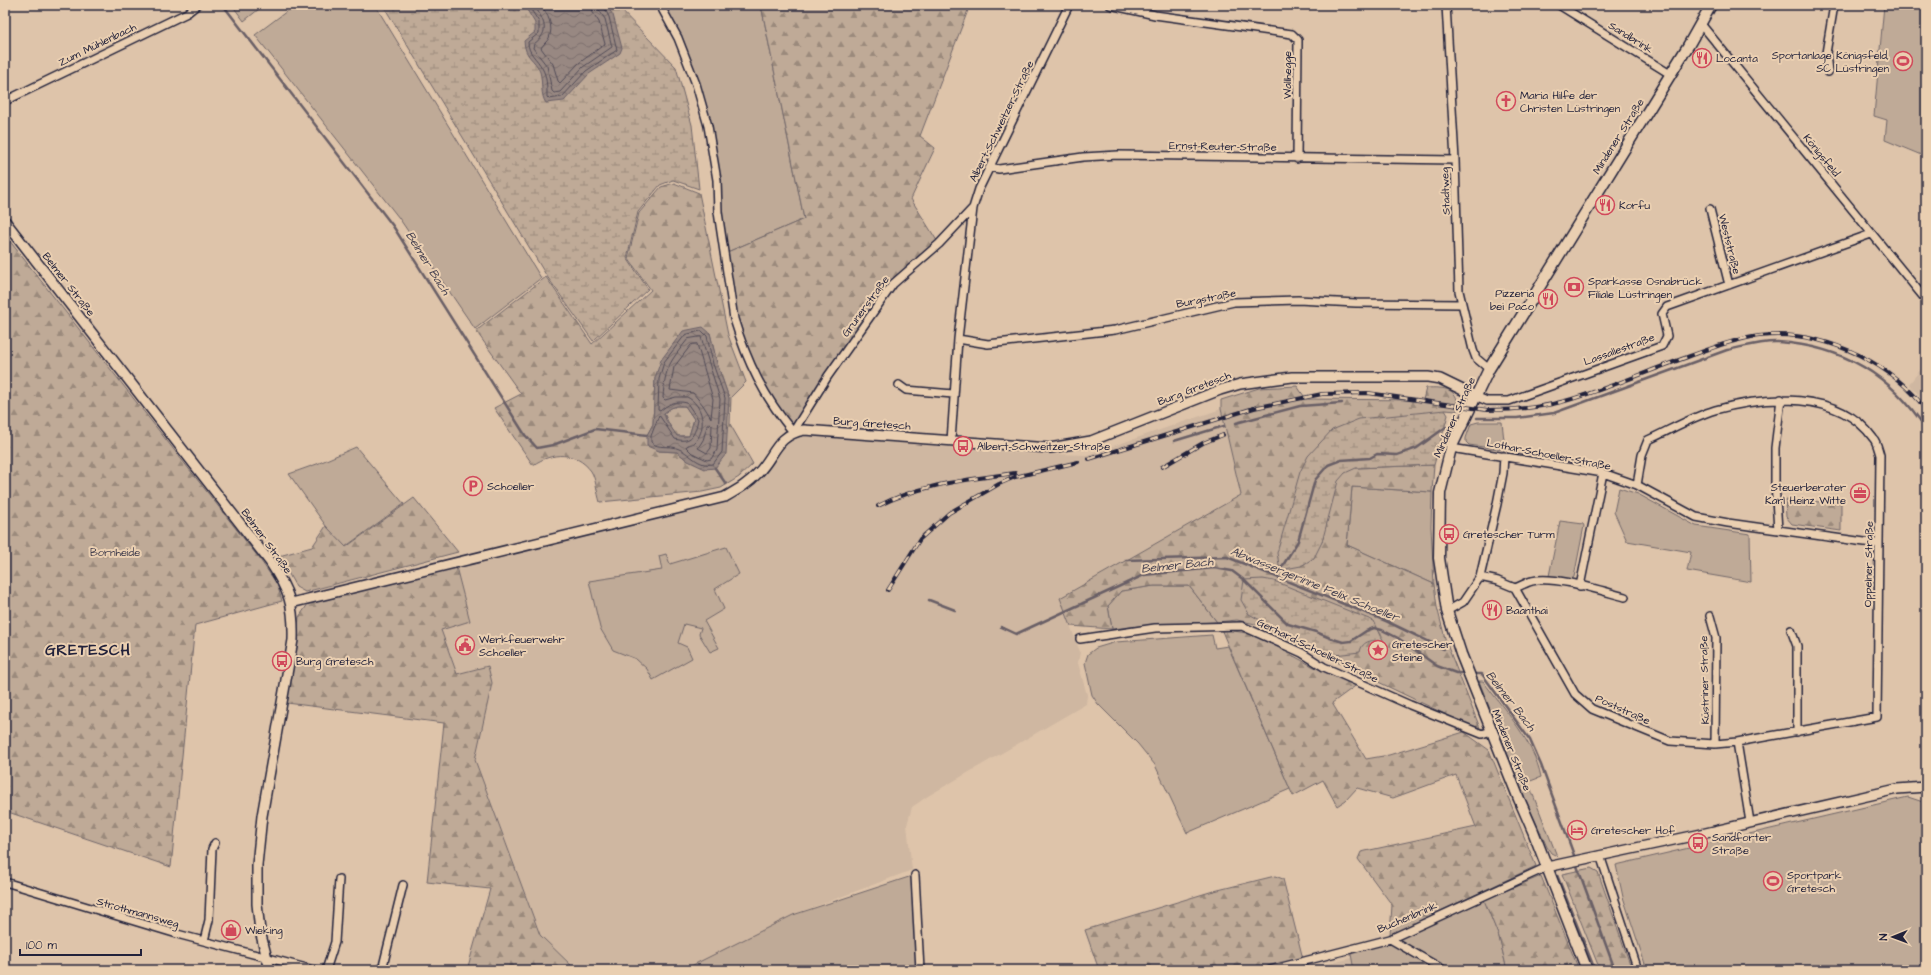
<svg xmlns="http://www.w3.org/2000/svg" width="1931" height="975" font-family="'Architects Daughter',sans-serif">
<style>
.built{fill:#cfb7a1}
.green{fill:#bfaa97;stroke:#706669}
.forest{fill:url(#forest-firs);stroke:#706669;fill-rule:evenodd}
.wetland{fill:url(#wetland-marsh);stroke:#706669}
.water{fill:url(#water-waves);stroke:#695f66;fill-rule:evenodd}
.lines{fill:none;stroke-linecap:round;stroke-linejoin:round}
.shore{stroke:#514b57;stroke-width:1}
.stream{stroke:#695f66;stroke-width:2.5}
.minor-casing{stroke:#22223b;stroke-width:10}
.tertiary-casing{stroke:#22223b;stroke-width:12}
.secondary-casing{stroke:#22223b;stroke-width:13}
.minor{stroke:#eacfb1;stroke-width:7}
.tertiary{stroke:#eacfb1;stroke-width:9}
.secondary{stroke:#eacfb1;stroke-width:10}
.rail-casing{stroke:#22223b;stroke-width:4}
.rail{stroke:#eacfb1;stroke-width:2.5;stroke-dasharray:8;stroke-linecap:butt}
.labels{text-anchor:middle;stroke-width:4;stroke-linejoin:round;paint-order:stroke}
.street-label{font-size:11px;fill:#22223b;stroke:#eacfb1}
.poi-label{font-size:11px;fill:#22223b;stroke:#eacfb1;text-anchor:start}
.park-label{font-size:11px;fill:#413d4d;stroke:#eacfb1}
.water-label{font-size:12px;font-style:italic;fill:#454150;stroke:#eacfb1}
.district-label{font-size:15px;font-weight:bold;letter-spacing:1px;fill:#22223b;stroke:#eacfb1}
</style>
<defs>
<pattern id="forest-firs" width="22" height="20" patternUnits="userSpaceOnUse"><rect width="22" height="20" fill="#bfaa97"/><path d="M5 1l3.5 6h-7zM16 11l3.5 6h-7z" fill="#9b8a7c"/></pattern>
<pattern id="wetland-marsh" width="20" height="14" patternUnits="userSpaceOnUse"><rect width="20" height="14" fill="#bfaa97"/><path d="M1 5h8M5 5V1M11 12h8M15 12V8" fill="none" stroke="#9b8a7c"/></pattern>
<pattern id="water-waves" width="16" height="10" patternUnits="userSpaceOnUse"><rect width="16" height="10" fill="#988882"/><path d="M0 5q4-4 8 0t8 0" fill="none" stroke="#7c6f6c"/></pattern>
</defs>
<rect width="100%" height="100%" fill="#dec4aa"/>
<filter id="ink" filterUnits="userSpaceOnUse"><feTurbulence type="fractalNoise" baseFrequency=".025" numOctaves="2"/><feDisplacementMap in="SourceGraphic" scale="8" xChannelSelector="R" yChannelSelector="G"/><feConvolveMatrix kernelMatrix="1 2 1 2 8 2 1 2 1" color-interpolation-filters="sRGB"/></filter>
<g filter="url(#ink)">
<path class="built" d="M1926 363V403L1909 384Z
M1221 409 1241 495 1060 598 1080 652 1078 663 1087 695 1086 704 928 796 912 807 907 825 912 870 793 915 683 970H576L540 935 475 759 492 683 488 666 457 674 440 630 470 620 456 567 739 496 792 438 805 435 1018 453 1087 455Z
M1352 958 1354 970H1305Z"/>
<path class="green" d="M232 5H264L244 21Z
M295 5H375L541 278 475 329 399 218 255 35Z
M660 5H761L804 219 725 253 717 180 696 84Z
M1884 5H1926V157L1885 140 1887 120 1874 116Z
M1478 422H1502L1505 450 1469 445 1466 442V438L1471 424Z
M356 447 404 504 345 547 326 526 289 474 317 464Z
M1352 487 1432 492 1431 527 1434 584 1347 545Z
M1619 488 1638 494 1696 526 1750 534 1751 582 1687 571 1691 552 1627 541 1614 512Z
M1560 521 1583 524 1584 526 1574 577 1571 579 1549 576Z
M726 547 739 574 715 589 724 609 704 621 719 648 710 652 699 634 701 628 684 624 678 643 687 647 692 658 653 680 647 669 636 659 613 650 600 628 589 581 662 570 659 556 666 554 670 564Z
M1154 586H1189L1217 622 1150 625 1112 629 1108 606 1121 591Z
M1212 635 1215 648 1228 646 1290 789 1187 833 1155 765 1138 744 1098 704 1092 695 1085 663 1088 654 1096 648 1116 642Z
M1479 681H1483C1504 710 1534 741 1541 777L1528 782 1557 856 1551 853 1547 847 1522 791Z
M1908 797 1926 803 1925 970H1647L1623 897 1616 865Z
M915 875 920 970H683L793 915Z
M1483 896 1499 937 1507 970H1354L1350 949 1390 939Z"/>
<path class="forest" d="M761 5H970L920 136 935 148 911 199 939 244 893 284 793 432 774 410 738 333 725 253 804 219Z
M674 183 699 193 728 335 746 382 731 397 730 424 753 464 739 477 721 488 702 492 600 502C597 493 596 479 591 471 576 451 552 452 533 465L494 408 521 394 476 331 546 277 592 344 651 290 628 258 639 213 661 187ZM710 333 717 363 729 398 727 424 688 461 677 452 659 451 647 435 653 424 655 378Z
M5 235 259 558 277 584 282 601 195 625 171 867 5 811Z
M1297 386 1306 399 1423 400 1426 388C1444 387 1461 388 1457 411L1445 410 1356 468 1434 465 1432 492 1352 487 1347 545 1434 584 1437 607 1446 642 1480 728 1476 729 1260 625 1237 620 1217 622 1189 586H1154L1121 591 1108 606 1112 629 1071 626 1060 598 1241 495 1221 409V400L1259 388Z
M677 406H685L694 419 689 436H677L670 426 664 413 671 408Z
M414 498 458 552 305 592 296 587 279 556 312 547 326 526 346 547Z
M1785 500 1841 503V531L1792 524 1786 517Z
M456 567 470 621 441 630 457 674 488 666 492 683 475 760 540 935 576 970H467L490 889 427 882 444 723 287 703 296 649 299 617 308 604Z
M1221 629 1253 634 1314 667 1358 684 1332 703 1366 759 1389 755 1464 732 1489 750 1536 866 1390 935 1392 905 1358 859 1361 852 1476 827 1456 775 1393 798 1357 788 1346 800 1337 806 1323 780 1293 796Z
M1591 868 1598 872 1632 970H1600L1562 874Z
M1275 876 1283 879 1303 959 1260 970H1099L1085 930 1210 892Z
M1541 876 1579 970H1507L1499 937 1484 900Z"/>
<path class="wetland" d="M383 5H616L676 67 692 125 699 189 673 180 660 185 638 212 627 258 648 289 593 341 546 275Z
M1445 410 1448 415 1434 465 1356 468 1345 473 1338 481 1322 542 1314 558 1301 566 1280 570 1277 553 1300 472 1308 456 1332 430 1359 419Z
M1263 579 1274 581 1374 621 1384 642C1374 639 1362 640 1360 652L1326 656 1249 614 1241 600 1244 580Z"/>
<path class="water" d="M524 5H606L613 15 622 48 620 53 589 74 564 101 546 103C540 95 543 82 540 72 535 58 525 59 524 41L535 32V23Z
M703 327 710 333 717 363 729 398 726 454 715 468 705 469 688 461 677 452 659 451 647 446V435L653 424 655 378 661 360 683 331ZM677 406H685L694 419 689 436H677L666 420 664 413 671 408Z"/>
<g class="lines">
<path class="shore" d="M528 5 539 22V33L528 42C528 54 537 58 542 68 547 76 547 87 547 97L549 99 562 97 586 71 617 50 609 17 603 5
M534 5C544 21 551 31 534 44L533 48 547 66 552 91 554 93 560 92 583 67 612 47 605 19 599 10 598 5
M541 5C548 15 554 26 549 38 547 42 543 44 541 48L553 64 558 81 560 83 579 63 605 44 599 22 593 13 592 5
M702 331 707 336 713 364 725 398 722 452 713 464C698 467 691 454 679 449 669 444 659 450 651 442V436L659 415 675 439C692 444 695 434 698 419L687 403C676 400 668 404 660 411L658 410 659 379 664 362 685 335Z
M701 337 720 399 717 450 711 459 707 460 692 453 686 447C688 444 693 445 696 441 707 427 703 405 687 397H676L665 400 663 398C665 367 669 363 688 339Z
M697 344 713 399 711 418 703 405 693 393 670 390 674 367 691 345Z
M708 424 712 425 711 448 707 453 698 448 703 440Z"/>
<path class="stream" d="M223 5 393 226 525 435 537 448 553 445 595 429 647 435
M1477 418H1517L1554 413 1727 350C1743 347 1762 341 1778 342 1842 346 1892 376 1926 429
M1236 423 1300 406 1342 403
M1174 441 1224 426
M715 468 726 484
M1126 560 1227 557 1386 621 1444 649
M1280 570 1298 541 1315 480 1328 465 1341 460 1370 458 1377 454 1397 455 1417 448 1446 427
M929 600 955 610
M1001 627 1016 634 1144 575 1214 568 1232 571 1244 580 1288 624 1316 632 1330 638 1343 642 1351 641 1366 631 1374 628 1382 630 1398 638 1437 666 1456 673H1466
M1471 674H1482L1530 740 1541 765 1575 858
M1576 863 1615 970
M1557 875 1595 970"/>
<defs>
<path id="minor" d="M660 5 678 38 696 84 708 126 717 180 718 212 734 319C747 362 764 397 793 432L828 376 893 284 939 244 973 208
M1110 5 1155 15 1292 34 1298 40 1297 159
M1446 5 1455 160 1459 291 1473 350 1476 358 1489 369
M1559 5 1670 74
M1701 24 1926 300
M1828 72 1826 53 1834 5
M5 101 187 13 197 5
M990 167 999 169 1083 157 1118 155 1455 160
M1710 209 1729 285
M958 339 988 344 1115 330 1234 302 1298 300 1356 303 1461 304
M899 385 906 390 953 394
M1475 396 1487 401H1509L1662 346 1667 336 1662 314 1667 307 1871 234
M951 441 958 339 973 208 979 189 1069 5
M1451 448 1603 473 1637 485 1696 517 1728 523 1879 544
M1778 530 1775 483V448L1781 399
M1480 577 1498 581 1515 588C1521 586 1527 582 1532 581 1554 575 1602 591 1625 597
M1580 586 1603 473
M1515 588 1575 694 1592 709 1670 741 1715 744 1737 742 1877 717 1880 455C1878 449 1877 442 1873 438 1839 390 1764 396 1715 410 1692 417 1670 430 1648 440L1642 455 1637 485
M1447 611 1463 602 1480 577 1497 504 1503 473 1504 456
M1710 616 1716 638 1715 744
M1791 630 1797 646V732
M1080 639 1155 628 1242 626 1302 653 1324 667 1410 705 1482 734 1491 731
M1737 742 1750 822
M1600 855 1638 970
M915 875 920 970
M5 882 177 934 314 970
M1390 939 1444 970
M204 941 209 920 212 849 215 843
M326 970 335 942 339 879
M382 970 403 885
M1270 970 1390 939 1547 867"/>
<path id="tertiary" d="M5 221 270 562C289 591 294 604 293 640L262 816 257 865V904L260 931 270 970
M291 603 725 497C737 490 748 484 758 473 775 456 776 435 804 430L1050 448 1091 441 1220 390 1240 384 1292 377H1428L1440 379 1475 396
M1547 867 1697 835 1897 789 1926 787"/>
<path id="secondary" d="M1587 970 1533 831 1519 799 1461 654 1447 611 1439 558 1440 493 1451 448 1489 369 1688 46 1711 5"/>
</defs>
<use href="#minor" class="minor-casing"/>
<use href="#tertiary" class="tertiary-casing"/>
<use href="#secondary" class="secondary-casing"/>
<use href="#minor" class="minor"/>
<use href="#tertiary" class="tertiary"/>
<use href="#secondary" class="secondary"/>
<defs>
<path id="rail" d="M1089 459 1254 408 1322 394 1368 393 1487 410C1513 410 1539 408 1565 401 1607 389 1648 371 1690 356 1712 348 1735 339 1759 336 1793 332 1828 340 1859 355 1885 368 1909 386 1926 410
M1162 467 1203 443 1223 435
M878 506C921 484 967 480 1015 473
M888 590 920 539 949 513 999 484 1015 477 1078 462"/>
</defs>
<use href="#rail" class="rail-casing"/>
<use href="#rail" class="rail"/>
</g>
</g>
<defs>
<symbol id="restaurant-ring" viewBox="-11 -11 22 22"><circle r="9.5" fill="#eacfb1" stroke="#d1495b" stroke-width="1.5"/><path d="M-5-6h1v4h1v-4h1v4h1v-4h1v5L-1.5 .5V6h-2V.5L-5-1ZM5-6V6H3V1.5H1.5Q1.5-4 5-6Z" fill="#d1495b"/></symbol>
<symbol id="stadium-ring" viewBox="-11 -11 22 22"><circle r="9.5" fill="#eacfb1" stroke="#d1495b" stroke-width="1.5"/><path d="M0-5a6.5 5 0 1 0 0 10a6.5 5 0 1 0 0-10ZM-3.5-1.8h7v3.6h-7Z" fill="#d1495b"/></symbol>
<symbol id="church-ring" viewBox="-11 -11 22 22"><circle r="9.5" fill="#eacfb1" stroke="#d1495b" stroke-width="1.5"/><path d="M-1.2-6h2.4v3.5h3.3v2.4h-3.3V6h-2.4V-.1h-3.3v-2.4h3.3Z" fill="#d1495b"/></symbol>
<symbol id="bank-ring" viewBox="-11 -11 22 22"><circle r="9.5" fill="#eacfb1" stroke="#d1495b" stroke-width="1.5"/><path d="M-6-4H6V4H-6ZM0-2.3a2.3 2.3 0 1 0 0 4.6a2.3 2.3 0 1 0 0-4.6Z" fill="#d1495b"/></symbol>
<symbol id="bus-ring" viewBox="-11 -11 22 22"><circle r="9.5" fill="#eacfb1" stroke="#d1495b" stroke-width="1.5"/><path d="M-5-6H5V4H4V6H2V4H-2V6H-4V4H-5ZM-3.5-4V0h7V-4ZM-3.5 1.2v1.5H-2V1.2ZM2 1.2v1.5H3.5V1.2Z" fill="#d1495b"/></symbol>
<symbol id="parking-ring" viewBox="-11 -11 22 22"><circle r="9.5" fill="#eacfb1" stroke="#d1495b" stroke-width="1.5"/><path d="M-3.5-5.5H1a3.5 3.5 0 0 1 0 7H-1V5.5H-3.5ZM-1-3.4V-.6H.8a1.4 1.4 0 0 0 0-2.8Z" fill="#d1495b"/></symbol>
<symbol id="office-ring" viewBox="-11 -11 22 22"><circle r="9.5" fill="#eacfb1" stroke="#d1495b" stroke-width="1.5"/><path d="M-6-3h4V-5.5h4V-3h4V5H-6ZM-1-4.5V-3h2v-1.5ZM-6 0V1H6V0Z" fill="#d1495b"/></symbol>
<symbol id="civic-ring" viewBox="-11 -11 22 22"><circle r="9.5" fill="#eacfb1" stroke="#d1495b" stroke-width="1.5"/><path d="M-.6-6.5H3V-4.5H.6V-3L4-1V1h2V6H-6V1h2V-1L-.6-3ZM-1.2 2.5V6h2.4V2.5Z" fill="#d1495b"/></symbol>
<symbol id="sight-ring" viewBox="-11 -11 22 22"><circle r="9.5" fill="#eacfb1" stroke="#d1495b" stroke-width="1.5"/><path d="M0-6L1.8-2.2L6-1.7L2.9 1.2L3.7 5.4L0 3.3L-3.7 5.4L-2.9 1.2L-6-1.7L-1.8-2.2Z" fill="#d1495b"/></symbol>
<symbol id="hotel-ring" viewBox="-11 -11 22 22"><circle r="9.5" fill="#eacfb1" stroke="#d1495b" stroke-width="1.5"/><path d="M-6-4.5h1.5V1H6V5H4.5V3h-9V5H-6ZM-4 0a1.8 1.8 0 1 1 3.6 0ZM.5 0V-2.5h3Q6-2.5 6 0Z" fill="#d1495b"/></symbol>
<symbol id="shop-ring" viewBox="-11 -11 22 22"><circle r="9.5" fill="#eacfb1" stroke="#d1495b" stroke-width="1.5"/><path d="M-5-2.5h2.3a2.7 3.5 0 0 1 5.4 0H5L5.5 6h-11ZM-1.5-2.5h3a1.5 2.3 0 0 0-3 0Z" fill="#d1495b"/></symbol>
</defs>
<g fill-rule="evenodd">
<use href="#restaurant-ring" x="1691" y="47" width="22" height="22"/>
<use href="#stadium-ring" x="1892" y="50" width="22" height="22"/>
<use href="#church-ring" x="1495" y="90" width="22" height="22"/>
<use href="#restaurant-ring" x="1594" y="194" width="22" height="22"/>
<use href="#bank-ring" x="1563" y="276" width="22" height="22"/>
<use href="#restaurant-ring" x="1537" y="288" width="22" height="22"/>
<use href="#bus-ring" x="952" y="435" width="22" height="22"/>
<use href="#parking-ring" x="462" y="475" width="22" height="22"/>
<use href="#office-ring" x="1849" y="482" width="22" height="22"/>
<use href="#bus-ring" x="1438" y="523" width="22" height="22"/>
<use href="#restaurant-ring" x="1481" y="599" width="22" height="22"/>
<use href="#civic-ring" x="454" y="634" width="22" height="22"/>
<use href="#sight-ring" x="1367" y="639" width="22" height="22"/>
<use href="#bus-ring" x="271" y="650" width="22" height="22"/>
<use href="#hotel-ring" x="1566" y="819" width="22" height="22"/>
<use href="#bus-ring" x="1687" y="832" width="22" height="22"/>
<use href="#stadium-ring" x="1762" y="870" width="22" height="22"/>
<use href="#shop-ring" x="220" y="919" width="22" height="22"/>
</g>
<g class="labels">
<g class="street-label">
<text transform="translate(1631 37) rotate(32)" y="4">Sandbrink</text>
<text transform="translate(97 44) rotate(-26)" y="4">Zum Mühlenbach</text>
<text transform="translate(1287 75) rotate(-90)" y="4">Wallhegge</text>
<text transform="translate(1001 121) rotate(-64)" y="4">Albert-Schweitzer-Straße</text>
<text transform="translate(1618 136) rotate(-58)" y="4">Mindener Straße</text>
<text transform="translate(1223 146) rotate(1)" y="4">Ernst-Reuter-Straße</text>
<text transform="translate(1822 155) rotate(51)" y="4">Königsfeld</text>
<text transform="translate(1445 191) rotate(-92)" y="4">Stadtweg</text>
<text transform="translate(1730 244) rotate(76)" y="4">Weststraße</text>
<text transform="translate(69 284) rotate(52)" y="4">Belmer Straße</text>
<text transform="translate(1206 298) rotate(-11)" y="4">Burgstraße</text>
<text transform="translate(865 306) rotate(-54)" y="4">Grunerstraße</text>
<text transform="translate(1619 349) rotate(-20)" y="4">Lassallestraße</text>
<text transform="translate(1194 388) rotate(-21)" y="4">Burg Gretesch</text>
<text transform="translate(1454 417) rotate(-66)" y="4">Mindener Straße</text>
<text transform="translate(872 423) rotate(4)" y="4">Burg Gretesch</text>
<text transform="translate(1549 454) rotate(11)" y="4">Lothar-Schoeller-Straße</text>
<text transform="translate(267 541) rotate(54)" y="4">Belmer Straße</text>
<text transform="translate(1868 564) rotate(-89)" y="4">Oppelner Straße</text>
<text transform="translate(1318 650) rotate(26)" y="4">Gerhard-Schoeller-Straße</text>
<text transform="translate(1704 680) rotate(-91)" y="4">Küstriner Straße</text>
<text transform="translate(1623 709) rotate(24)" y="4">Poststraße</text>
<text transform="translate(1512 750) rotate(68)" y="4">Mindener Straße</text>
<text transform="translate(138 912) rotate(16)" y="4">Strothmannsweg</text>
<text transform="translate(1407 917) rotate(-23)" y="4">Buchenbrink</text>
</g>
<g class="poi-label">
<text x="1889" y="59" text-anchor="end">Sportanlage Königsfeld,<tspan x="1889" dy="13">SC Lüstringen</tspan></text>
<text x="1716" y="62">Locanta</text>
<text x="1520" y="99">Maria Hilfe der<tspan x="1520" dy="13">Christen Lüstringen</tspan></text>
<text x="1619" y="209">Korfu</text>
<text x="1588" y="285">Sparkasse Osnabrück<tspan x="1588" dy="13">Filiale Lüstringen</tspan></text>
<text x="1534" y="297" text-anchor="end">Pizzeria<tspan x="1534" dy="13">bei Paco</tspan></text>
<text x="977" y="450">Albert-Schweitzer-Straße</text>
<text x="487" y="490">Schoeller</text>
<text x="1846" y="491" text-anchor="end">Steuerberater<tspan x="1846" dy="13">Karl Heinz Witte</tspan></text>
<text x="1463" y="538">Gretescher Turm</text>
<text x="1506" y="614">Baanthai</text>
<text x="479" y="643">Werkfeuerwehr<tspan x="479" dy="13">Schoeller</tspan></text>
<text x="1392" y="648">Gretescher<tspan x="1392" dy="13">Steine</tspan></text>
<text x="296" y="665">Burg Gretesch</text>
<text x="1591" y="834">Gretescher Hof</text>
<text x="1712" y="841">Sandforter<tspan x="1712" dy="13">Straße</tspan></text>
<text x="1787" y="879">Sportpark<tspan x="1787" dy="13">Gretesch</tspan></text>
<text x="245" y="934">Wieking</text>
</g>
<g class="park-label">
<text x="115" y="556">Bornheide</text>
</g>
<g class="water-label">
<text transform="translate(428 263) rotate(58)" y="4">Belmer Bach</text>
<text transform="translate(1177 565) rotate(-6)" y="4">Belmer Bach</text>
<text transform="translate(1315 584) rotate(22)" y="4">Abwassergerinne Felix Schoeller</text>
<text transform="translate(1511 701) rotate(52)" y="4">Belmer Bach</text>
</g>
<g class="district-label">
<text x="88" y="655">GRETESCH</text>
</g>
</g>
<rect width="1931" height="975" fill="none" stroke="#eacfb1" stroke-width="20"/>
<rect x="10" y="10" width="1911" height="955" fill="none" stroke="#22223b" stroke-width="1.5" filter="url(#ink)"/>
<g transform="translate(1893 937) rotate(269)" stroke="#eacfb1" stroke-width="3" paint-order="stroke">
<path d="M0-3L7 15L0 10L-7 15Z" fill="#22223b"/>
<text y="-6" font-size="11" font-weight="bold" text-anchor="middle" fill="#22223b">N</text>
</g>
<path d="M20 949v6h121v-6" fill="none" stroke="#22223b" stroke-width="2"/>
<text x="26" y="949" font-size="12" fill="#22223b" stroke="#eacfb1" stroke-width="3" paint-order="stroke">100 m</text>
</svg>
